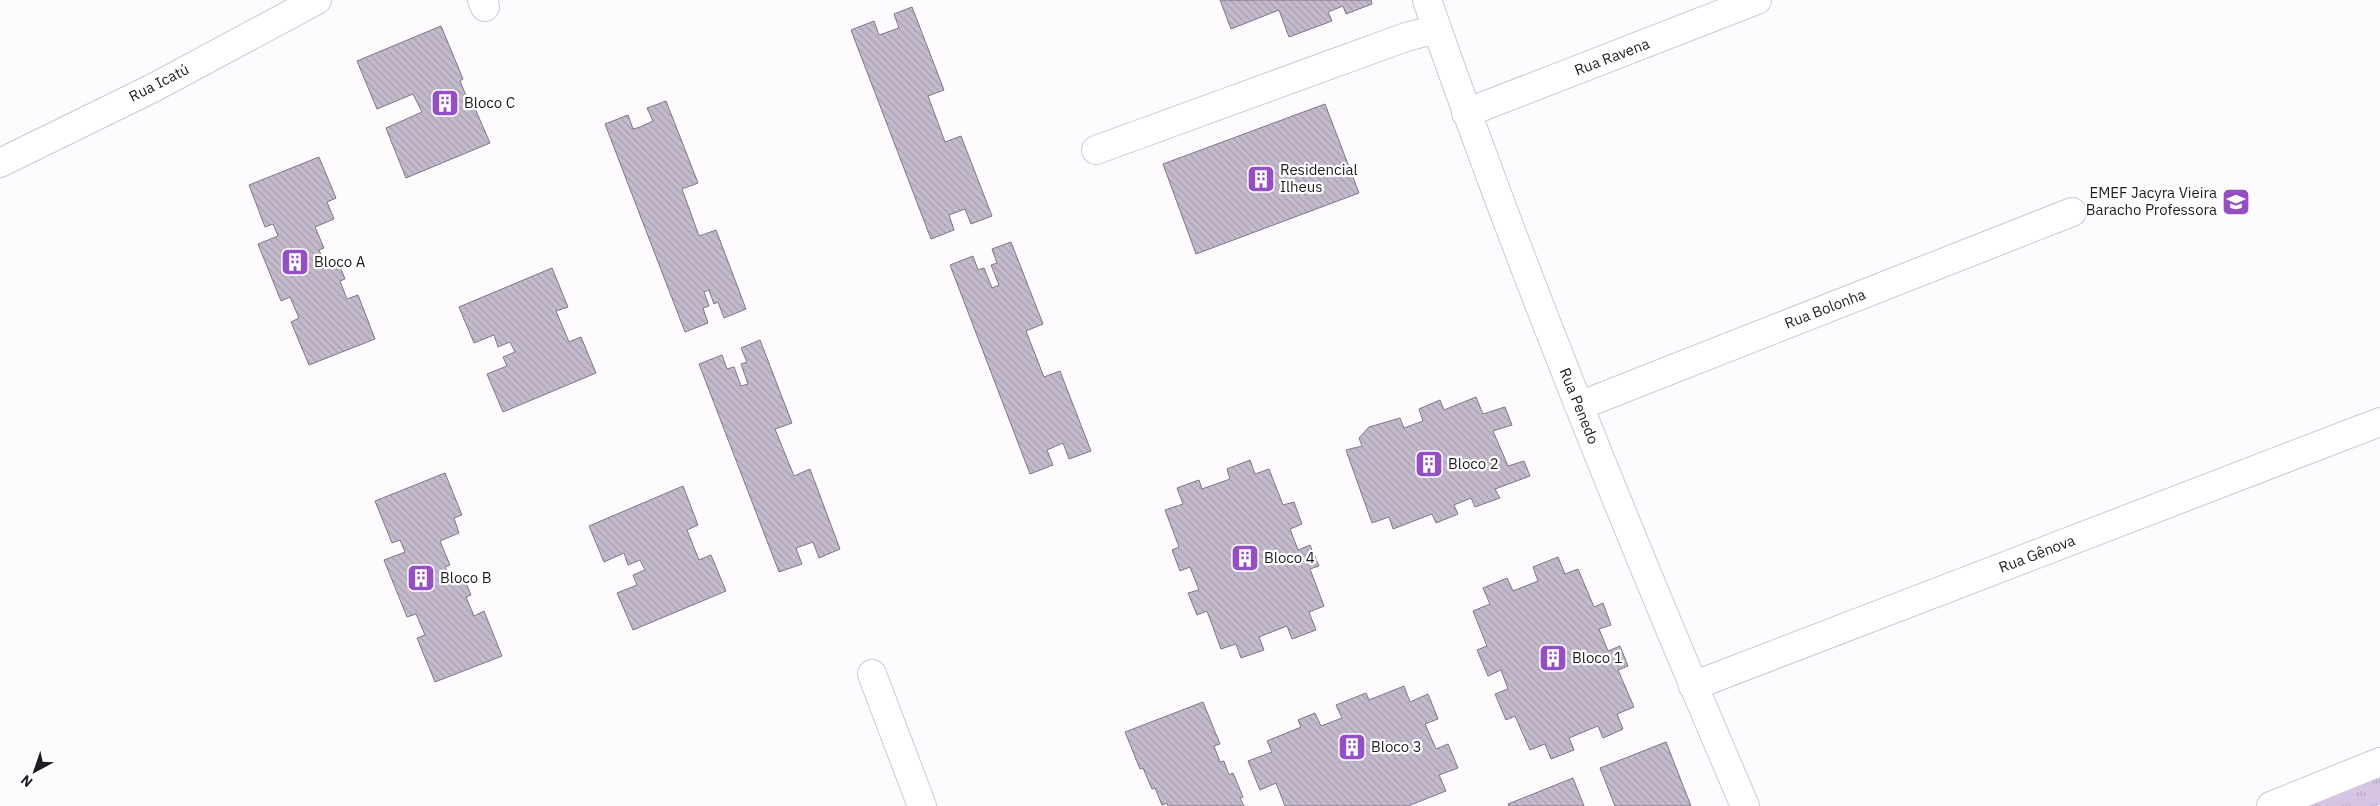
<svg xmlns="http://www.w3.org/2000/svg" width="2380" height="806" font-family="'IBM Plex Sans',sans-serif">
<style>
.grass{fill:url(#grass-tufts)}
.building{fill:url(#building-back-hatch);stroke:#7e7585}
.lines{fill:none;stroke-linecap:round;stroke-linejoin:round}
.minor-casing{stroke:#cfc6d8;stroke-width:30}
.minor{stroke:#fff;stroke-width:28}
.labels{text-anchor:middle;stroke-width:4.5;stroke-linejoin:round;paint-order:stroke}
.street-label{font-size:15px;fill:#211d24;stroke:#fff}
.poi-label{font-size:15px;fill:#211d24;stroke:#fff;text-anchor:start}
</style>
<defs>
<pattern id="grass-tufts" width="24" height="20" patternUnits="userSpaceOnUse" patternTransform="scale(1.25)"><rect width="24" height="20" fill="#d6c4e5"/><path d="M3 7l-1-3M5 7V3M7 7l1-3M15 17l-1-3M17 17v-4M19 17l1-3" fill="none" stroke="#b7a8c4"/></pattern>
<pattern id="building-back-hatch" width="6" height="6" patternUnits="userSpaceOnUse" patternTransform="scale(1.25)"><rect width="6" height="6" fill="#c4bacc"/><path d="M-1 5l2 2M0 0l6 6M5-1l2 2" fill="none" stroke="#a89faf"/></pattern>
</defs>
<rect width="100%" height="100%" fill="#fdfbfe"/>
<path class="grass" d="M2380 771V805L2376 806H2292Z"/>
<path class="building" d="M1220 0H1371L1372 4 1346 14 1343 6 1328 12 1332 21 1289 37 1279 10 1231 29Z
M912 7 944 90 928 96 945 142 961 136 992 216 971 224 965 209 949 215 954 230 931 239 851 30 874 21 879 35 899 28 894 14Z
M441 26 463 79 460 81 467 98 470 97 490 143 406 178 386 128 422 112 413 94 377 109 357 61Z
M666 101 698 183 682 189 699 236 716 230 746 309 724 318 718 302 714 304 709 290 704 292 709 306 703 308 708 323 685 332 605 124 628 115 633 129 640 127 653 121 647 108Z
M1325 104 1359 193 1196 254 1163 164Z
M319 157 336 198 327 202 334 219 315 227 324 248 319 250 325 264 337 259 345 279 340 281 347 299 358 295 375 339 309 365 291 322 299 318 290 297 281 301 258 244 278 236 273 224 265 227 249 185Z
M1011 242 1043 324 1026 331 1044 377 1060 371 1091 451 1069 459 1063 443 1047 450 1053 465 1030 474 950 265 973 256 978 270 984 268 992 288 999 285 991 265 997 263 992 249Z
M552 268 568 307 556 311 569 342 581 337 596 373 503 412 487 374 507 366 503 357 515 352 510 342 498 347 494 335 474 343 459 307Z
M760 340 792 423 775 429 794 476 810 469 840 549 819 558 813 542 796 548 802 564 779 572 699 364 722 355 727 369 734 367 741 386 748 384 741 364 747 362 741 348Z
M1476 397 1483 414 1505 407 1512 425 1493 431 1508 466 1524 461 1530 476 1495 489 1500 498 1475 507 1471 498 1454 505 1458 514 1436 523 1432 514 1393 529 1389 517 1372 523 1346 450 1362 446 1359 438 1369 427 1400 418 1404 428 1423 421 1419 409 1440 400 1444 410Z
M1250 460 1255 474 1269 469 1283 505 1294 502 1302 524 1290 529 1298 550 1310 545 1319 566 1310 569 1324 606 1309 612 1316 630 1292 639 1287 626 1259 637 1264 650 1241 658 1236 644 1221 649 1207 611 1197 615 1188 593 1199 590 1190 567 1180 571 1172 550 1179 547 1165 510 1183 504 1177 488 1199 480 1202 489 1230 479 1227 469Z
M445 473 462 515 454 518 459 533 440 541 450 565 445 567 451 580 463 576 471 595 466 597 474 616 484 611 502 656 435 682 417 638 425 635 416 614 407 617 384 560 405 552 400 540 392 543 375 501Z
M683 486 698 525 687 530 699 560 711 555 726 591 633 630 617 593 637 585 633 575 645 570 640 560 628 565 624 553 604 562 589 526Z
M1558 557 1565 574 1578 569 1594 607 1603 603 1611 625 1599 629 1608 651 1620 646 1628 666 1618 670 1634 707 1617 714 1623 729 1603 738 1598 726 1569 738 1574 750 1551 759 1545 744 1530 750 1515 716 1506 720 1495 694 1508 689 1501 670 1488 676 1477 650 1487 646 1473 611 1490 604 1483 588 1507 578 1513 591 1538 581 1533 567Z
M1404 686 1410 702 1428 694 1438 719 1425 724 1436 749 1448 744 1458 768 1439 775 1446 791 1408 806H1285L1276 783 1260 790 1248 761 1272 752 1267 741 1301 727 1298 720 1315 713 1321 726 1342 718 1336 705 1366 693 1369 700Z
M1203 702 1220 744 1214 746 1220 762 1224 761 1229 775 1233 773 1243 797 1240 798 1244 806H1168L1167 803 1162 805 1155 788 1152 789 1143 768 1140 769 1125 732Z
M1666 742 1691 806H1615L1600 768Z
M1573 778 1584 806H1509L1508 804Z"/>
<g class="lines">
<defs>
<path id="minor" d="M482 0 485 7
M1427 0C1522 273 1631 541 1745 806
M1466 113 1757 0
M1096 150 1406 37 1437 29
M0 163 153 88 317 0
M1579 406 2072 212
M872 674 922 806
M1693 686 2380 422
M2271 806 2380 762"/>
</defs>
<use href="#minor" class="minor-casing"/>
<use href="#minor" class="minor"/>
</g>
<defs>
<symbol id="building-square" viewBox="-11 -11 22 22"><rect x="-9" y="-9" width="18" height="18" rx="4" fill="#944fc3" stroke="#fff"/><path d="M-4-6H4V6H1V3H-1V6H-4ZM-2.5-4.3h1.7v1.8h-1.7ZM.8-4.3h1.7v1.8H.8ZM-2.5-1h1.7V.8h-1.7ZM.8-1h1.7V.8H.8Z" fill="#fff"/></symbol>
<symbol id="school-square" viewBox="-11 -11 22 22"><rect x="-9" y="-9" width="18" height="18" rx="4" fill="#944fc3" stroke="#fff"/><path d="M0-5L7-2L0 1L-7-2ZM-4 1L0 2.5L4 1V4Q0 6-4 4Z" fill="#fff"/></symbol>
</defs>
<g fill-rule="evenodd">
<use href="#building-square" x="429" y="87" width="32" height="32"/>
<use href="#building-square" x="1245" y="163" width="32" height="32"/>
<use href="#school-square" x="2220" y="186" width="32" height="32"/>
<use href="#building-square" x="279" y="246" width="32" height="32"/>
<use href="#building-square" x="1413" y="448" width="32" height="32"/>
<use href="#building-square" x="1229" y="542" width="32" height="32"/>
<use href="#building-square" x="405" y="562" width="32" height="32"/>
<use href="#building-square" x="1537" y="642" width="32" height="32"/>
<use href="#building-square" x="1336" y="731" width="32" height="32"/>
</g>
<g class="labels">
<g class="street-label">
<text transform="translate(1612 57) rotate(-21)" y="5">Rua Ravena</text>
<text transform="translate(159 83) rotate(-27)" y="5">Rua Icatú</text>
<text transform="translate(1825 309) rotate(-21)" y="5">Rua Bolonha</text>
<text transform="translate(1579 406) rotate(68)" y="5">Rua Penedo</text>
<text transform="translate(2037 554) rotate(-21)" y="5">Rua Gênova</text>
</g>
<g class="poi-label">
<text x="464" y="108">Bloco C</text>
<text x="1280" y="175">Residencial<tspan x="1280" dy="17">Ilheus</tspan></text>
<text x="2217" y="198" text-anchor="end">EMEF Jacyra Vieira<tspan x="2217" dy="17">Baracho Professora</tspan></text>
<text x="314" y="267">Bloco A</text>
<text x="1448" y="469">Bloco 2</text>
<text x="1264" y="563">Bloco 4</text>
<text x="440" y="583">Bloco B</text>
<text x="1572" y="663">Bloco 1</text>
<text x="1371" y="752">Bloco 3</text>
</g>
</g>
<g transform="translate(35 771) rotate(220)" stroke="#ffffff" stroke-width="4" paint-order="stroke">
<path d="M0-4L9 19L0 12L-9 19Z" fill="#211d24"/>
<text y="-8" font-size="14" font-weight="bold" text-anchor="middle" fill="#211d24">N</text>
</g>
</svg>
